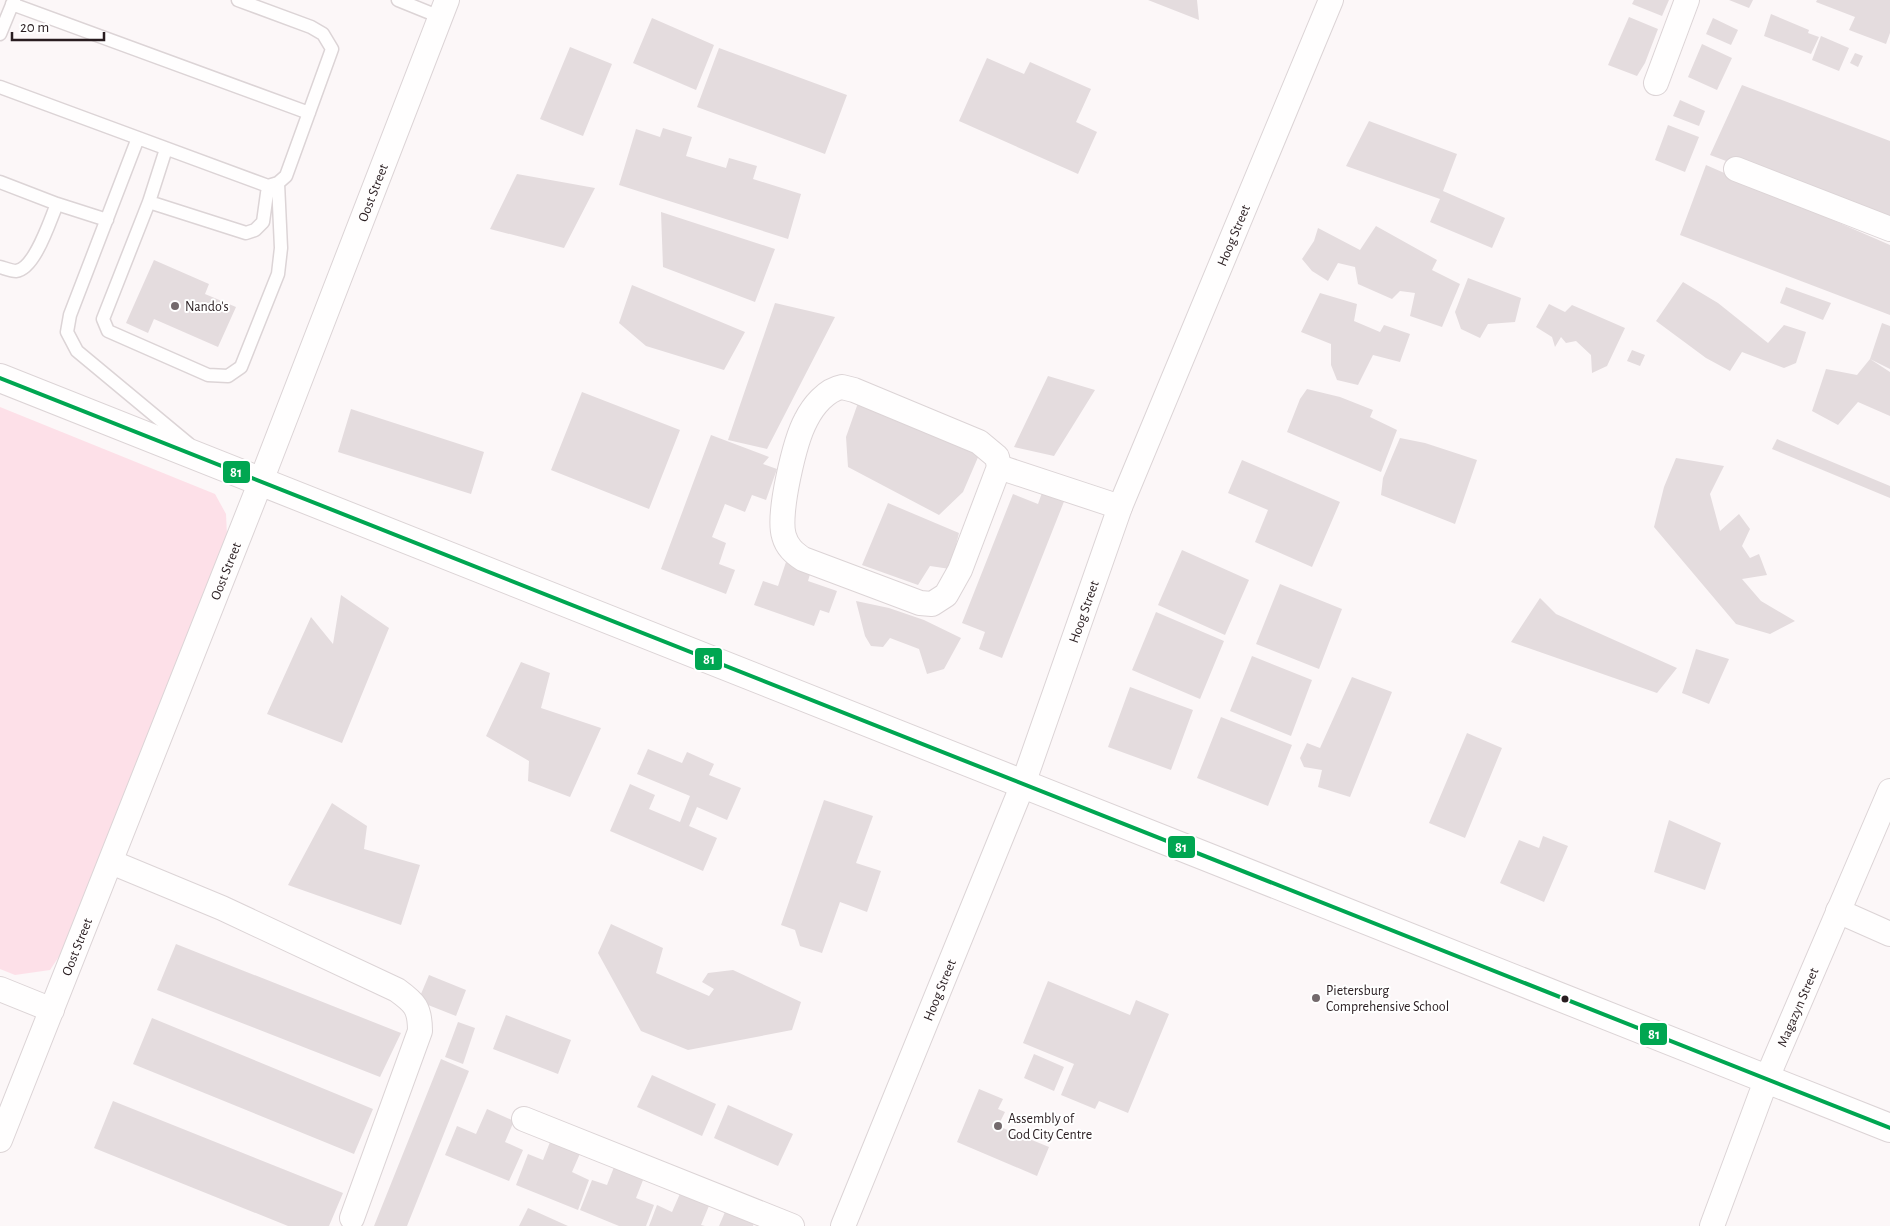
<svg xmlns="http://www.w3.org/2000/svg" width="1890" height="1226" font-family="'Alegreya Sans',sans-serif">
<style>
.green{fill:#fde0e8}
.building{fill:#e4dcde}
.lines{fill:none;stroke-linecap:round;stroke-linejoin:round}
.service-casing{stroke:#dcd4d6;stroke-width:15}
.minor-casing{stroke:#dcd4d6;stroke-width:26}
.primary-casing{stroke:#dcd4d6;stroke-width:30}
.service{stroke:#fffefe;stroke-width:12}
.minor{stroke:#fffefe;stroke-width:24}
.primary{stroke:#fffefe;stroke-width:28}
.bus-1-casing{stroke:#fff;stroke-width:8}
.bus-1{stroke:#00a651;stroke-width:4}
.poi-dot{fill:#73696c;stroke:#fff;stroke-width:2}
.bus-dot{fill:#291d20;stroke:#fff;stroke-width:2}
.labels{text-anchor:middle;stroke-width:4;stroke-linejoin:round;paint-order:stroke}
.street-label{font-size:14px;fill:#291d20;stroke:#fff}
.poi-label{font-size:14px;fill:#291d20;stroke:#fff;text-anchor:start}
.line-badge{stroke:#fff;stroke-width:2}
.badge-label{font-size:14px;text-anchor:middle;font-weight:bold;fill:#fff}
</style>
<rect width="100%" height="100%" fill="#fcf7f8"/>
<path class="green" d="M0 407 215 494 226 514 227 536 68 943 50 970 15 975 0 969Z"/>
<path class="building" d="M1148 0H1197L1199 20Z
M1634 0H1669L1662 16 1632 4Z
M1729 0H1753L1749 8Z
M1817 0H1890V33L1886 44 1849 30 1855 17 1816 2Z
M1771 14 1809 30 1808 33 1819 37 1811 54 1764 36Z
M1629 17 1658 29 1645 63 1637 76 1608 65Z
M652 18 714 45 696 90 633 63Z
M1713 18 1738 30 1731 45 1706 34Z
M1821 36 1849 48 1839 71 1812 60Z
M1702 44 1732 58 1717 90 1688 77Z
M570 47 612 64 583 136 540 119Z
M719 48 847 95 825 154 697 107Z
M1855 53 1863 56 1858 67 1850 63Z
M987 58 1024 74 1030 62 1091 89 1076 122 1097 132 1078 174 959 121Z
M1742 85 1890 141V222L1710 155Z
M1680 100 1705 111 1699 126 1673 116Z
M1369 121 1457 154 1443 191 1505 218 1492 248 1430 222 1440 199 1346 166Z
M1668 125 1699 137 1685 172 1655 160Z
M663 128 692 137 686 156 726 168 729 158 757 166 753 179 801 194 788 239 619 185 636 129 660 137Z
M1706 165 1890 245V315L1680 235Z
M517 174 595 188 564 248 490 229Z
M661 212 775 249 755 302 663 267Z
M1376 226 1437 260 1432 270 1460 284 1442 327 1410 316 1415 293 1400 291 1392 299 1358 284 1355 267 1338 263 1328 281 1312 271 1302 259 1314 241 1318 228 1360 250Z
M154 260 209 284 205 294 236 307 218 347 154 319 148 333 126 323Z
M1468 278 1521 298 1515 322 1488 324 1480 338 1461 329 1455 312Z
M1683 282 1718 303 1768 343 1784 325 1806 332 1796 363 1784 368 1742 352 1730 371 1706 358 1656 321Z
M632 285 745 332 724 370 646 346 619 323Z
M1786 287 1831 303 1823 320 1780 303Z
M1320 293 1357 304 1354 321 1380 332 1384 325 1410 334 1400 362 1373 355 1358 385 1337 380 1331 365V344L1301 332Z
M775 303 835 317 767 449 728 440Z
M1549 304 1565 312 1572 305 1625 328 1607 366 1592 373 1591 355 1576 341 1566 343 1561 337 1555 347 1552 337 1536 327Z
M1882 323 1890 326V369L1870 359Z
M1632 350 1645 355 1640 366 1627 361Z
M1870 359 1890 372V416L1858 402 1838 425 1812 411 1826 369 1857 375Z
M1048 376 1095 390 1054 456 1014 447Z
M1307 389 1340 397 1373 410 1370 417 1397 430 1381 472 1287 432 1300 399Z
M582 392 680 430 649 509 551 470Z
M858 403 979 455 963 492 939 515 848 467 846 437Z
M351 409 484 452 471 494 338 452Z
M711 435 769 457 763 464 777 469 766 500 752 495 745 512 725 504 712 537 726 543 719 564 735 570 726 594 661 569Z
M1400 438 1425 443 1477 460 1455 524 1381 495 1383 478Z
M1777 439 1890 486V498L1772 449Z
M1676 458 1724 466 1710 494 1720 531 1739 514 1750 529 1742 546 1750 558 1759 554 1767 575 1742 579 1761 601 1795 621 1770 634 1736 624 1654 527 1664 487Z
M1242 460 1340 502 1312 567 1255 542 1268 510 1228 493Z
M1043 490 1065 499 1002 658 979 649 985 632 962 623 1013 494 1038 504Z
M888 503 959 533 950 569 930 566 918 585 862 565Z
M1182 550 1249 580 1225 635 1158 605Z
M786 562 811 571 808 581 837 591 829 613 820 610 814 626 754 605 763 581 778 586Z
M1280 584 1342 609 1319 669 1256 644Z
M341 595 389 628 342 743 267 714 311 617 333 644Z
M1540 598 1556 614 1677 668 1657 693 1511 642Z
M856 601 889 608 924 620 961 638 944 669 927 674 919 649 890 638 883 647 871 646 865 636Z
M1156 612 1224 641 1200 699 1132 670Z
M1696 649 1729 659 1709 704 1682 693Z
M1252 656 1312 680 1291 736 1230 711Z
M521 662 550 673 541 708 601 728 570 797 528 781 529 761 486 736Z
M1352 677 1392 692 1350 797 1318 787 1322 770 1304 767 1300 758 1307 743 1320 748Z
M1130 687 1193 710 1171 770 1108 747Z
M1221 717 1292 745 1268 806 1197 778Z
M1467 733 1502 748 1465 838 1429 823Z
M648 749 682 763 687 752 714 764 709 775 741 788 727 820 697 807 689 826 717 838 703 871 610 831 630 784 655 795 649 809 680 822 690 796 637 774Z
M824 800 873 816 856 863 881 871 867 912 840 902 822 953 800 946 795 930 781 925Z
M332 803 367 826 364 849 420 865 401 925 288 885Z
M1669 820 1721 843 1705 890 1654 872Z
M1543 836 1568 846 1544 902 1500 883 1519 840 1539 848Z
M611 924 663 948 656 973 709 996 714 989 702 982 708 973 733 970 801 1002 792 1030 688 1050 641 1031 598 953Z
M176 944 401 1033 380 1077 157 990Z
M429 975 466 990 456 1016 418 1001Z
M1048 981 1130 1015 1136 1000 1169 1014 1128 1113 1099 1101 1095 1109 1061 1095 1074 1064 1023 1043Z
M506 1015 571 1040 558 1074 493 1049Z
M152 1018 373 1109 354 1154 133 1064Z
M458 1022 475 1028 463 1064 445 1057Z
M1034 1054 1064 1067 1054 1091 1024 1078Z
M441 1059 469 1071 407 1226H374Z
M652 1075 716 1104 702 1136 637 1107Z
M979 1089 1003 1099 998 1109 1005 1112 998 1126 1049 1147 1037 1176 957 1142Z
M113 1101 343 1193 329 1226H288L94 1148Z
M728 1105 793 1134 778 1166 714 1138Z
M487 1109 514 1121 505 1142 523 1150 509 1181 445 1155 457 1126 476 1134Z
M552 1137 582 1149 572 1172 589 1180 578 1210 516 1185 528 1154 543 1160Z
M616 1162 645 1175 636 1198 654 1205 646 1226H619L580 1210 592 1180 607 1185Z
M682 1189 711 1201 701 1225 705 1226H649L657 1205 672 1212Z
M728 1205 756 1217 753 1226H719Z
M528 1208 568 1226H519Z"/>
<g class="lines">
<defs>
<path id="service" d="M398 0 440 17
M12 4 309 113
M0 34 14 0
M0 87 138 138 70 315 67 332 77 351 189 444
M138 138 268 186 278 183 286 176 332 49 323 34 311 27 238 0
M166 149 149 202 103 319 108 331 208 375 228 376 241 367 278 274 281 248 278 183
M0 182 57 204 107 220
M149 202 246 233 255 230 263 222 268 186
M0 267C4 268 11 271 16 271 35 269 50 220 57 204"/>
<g id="minor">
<path d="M1656 83 1687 0"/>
<path d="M1736 169 1890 229"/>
<path d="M842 387 854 390 979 442 997 457 999 467 960 570 946 595 932 604 920 603 803 559C794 553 787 547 784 536 777 515 795 440 806 420 813 406 826 390 842 387Z"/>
<path d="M999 467 1120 507"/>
<path d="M111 862 222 908 397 990C415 1003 420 1008 420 1031L352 1218"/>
<path d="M1838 911 1890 934"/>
<path d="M0 989 52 1010"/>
<path d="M524 1119 792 1226"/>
<path id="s1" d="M0 1140 261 481 447 0"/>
<path id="s2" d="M843 1226 1023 784 1120 507 1331 0"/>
<path id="s3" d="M1712 1226 1767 1078 1890 791"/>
</g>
<path id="primary" d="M0 378 1890 1128"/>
</defs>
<use href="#service" class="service-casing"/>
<use href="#minor" class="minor-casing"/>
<use href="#primary" class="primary-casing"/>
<use href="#service" class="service"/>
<use href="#minor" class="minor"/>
<use href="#primary" class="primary"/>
<defs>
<path id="bus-1" d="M0 378 1890 1128"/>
</defs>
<use href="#bus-1" class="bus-1-casing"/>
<use href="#bus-1" class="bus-1"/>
</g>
<g class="poi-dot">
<circle cx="175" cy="306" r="5"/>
<circle cx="1316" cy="998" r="5"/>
<circle cx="998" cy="1126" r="5"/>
</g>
<circle class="bus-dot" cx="1565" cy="999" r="4.5"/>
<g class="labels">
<g class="street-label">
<text dy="5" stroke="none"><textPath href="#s1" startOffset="1018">Oost Street</textPath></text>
<text dy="5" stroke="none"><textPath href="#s2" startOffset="1065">Hoog Street</textPath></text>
<text dy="5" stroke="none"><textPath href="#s1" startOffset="612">Oost Street</textPath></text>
<text dy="5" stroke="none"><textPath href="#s2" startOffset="660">Hoog Street</textPath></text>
<text dy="5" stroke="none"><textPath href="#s1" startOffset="208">Oost Street</textPath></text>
<text dy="5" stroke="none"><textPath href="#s2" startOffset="255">Hoog Street</textPath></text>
<text dy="5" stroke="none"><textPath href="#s3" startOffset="235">Magazyn Street</textPath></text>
</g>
<g class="poi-label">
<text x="185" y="311">Nando's</text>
<text x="1326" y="995">Pietersburg<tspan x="1326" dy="16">Comprehensive School</tspan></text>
<text x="1008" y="1123">Assembly of<tspan x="1008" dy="16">God City Centre</tspan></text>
</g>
</g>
<g class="line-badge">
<rect x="222" y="460" width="29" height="24" rx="5" fill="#00a651"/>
<rect x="694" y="647" width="29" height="24" rx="5" fill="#00a651"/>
<rect x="1167" y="835" width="29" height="24" rx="5" fill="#00a651"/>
<rect x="1639" y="1022" width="29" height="24" rx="5" fill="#00a651"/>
</g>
<g class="badge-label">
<text x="236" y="477">81</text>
<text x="709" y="664">81</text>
<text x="1181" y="852">81</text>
<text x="1654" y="1039">81</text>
</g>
<path d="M12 32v8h92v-8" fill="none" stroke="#291d20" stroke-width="2.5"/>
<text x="20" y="32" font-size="15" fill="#291d20" stroke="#ffffff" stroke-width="4" paint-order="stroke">20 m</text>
</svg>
